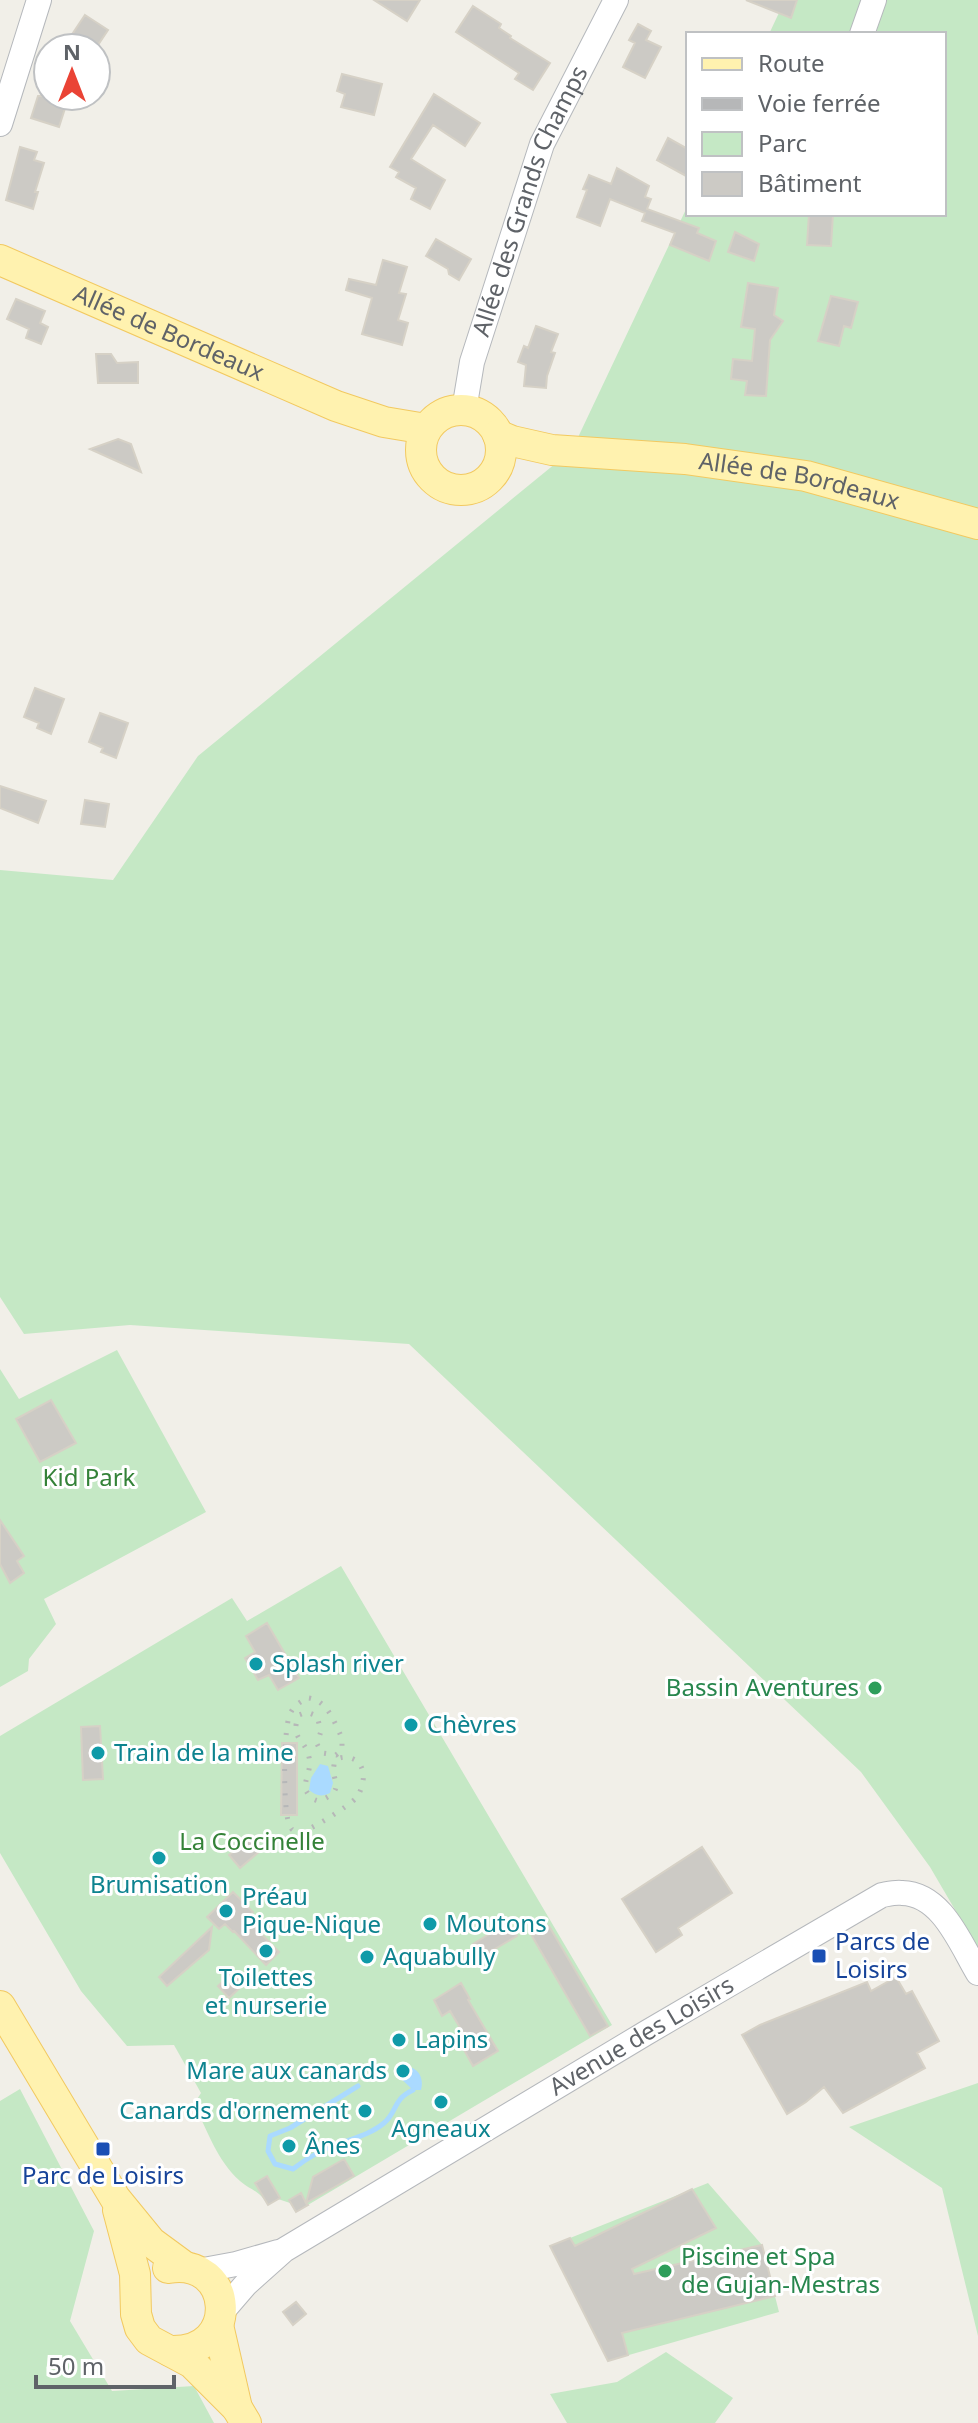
<svg xmlns="http://www.w3.org/2000/svg" width="978" height="2423" font-family="'Noto Sans',sans-serif">
<style>
.green{fill:#c5e8c5}
.water{fill:#aadaff}
.lines{fill:none;stroke-linecap:round;stroke-linejoin:round}
.stream{stroke:#aadaff;stroke-width:5}
.building{fill:#cccac5;stroke:#d6d1c6;stroke-width:2}
.minor-casing{stroke:#b5b8bc;stroke-width:26}
.major-casing{stroke:#f2c960;stroke-width:32}
.minor{stroke:#fff;stroke-width:24}
.major{stroke:#fff2af;stroke-width:30}
.rail{stroke:#b6b7b8;stroke-width:5;stroke-dasharray:2 10;stroke-linecap:butt}
.culture-dot{fill:#0f9aa8;stroke:#fff;stroke-width:3}
.leisure-dot{fill:#2e9e5b;stroke:#fff;stroke-width:3}
.transit-dot{fill:#1a4fb4;stroke:#fff;stroke-width:3}
.labels{text-anchor:middle;stroke-width:6;stroke-linejoin:round;paint-order:stroke}
.street-label{font-size:24px;fill:#5f6368;stroke:#fff}
.park-label{font-size:24px;fill:#348238;stroke:#fff}
.culture-label{font-size:24px;fill:#0d838f;stroke:#fff;text-anchor:start}
.leisure-label{font-size:24px;fill:#27864d;stroke:#fff;text-anchor:end}
.transit-label{font-size:24px;fill:#164399;stroke:#fff;text-anchor:start}
</style>
<rect width="100%" height="100%" fill="#f1efe8"/>
<path class="green" d="M785 0H978V1949L930 1867 861 1772 409 1344 130 1325 24 1334 0 1297V870L113 880 198 756 572 450 688 205V214H944V34H769Z
M117 1350 206 1512 44 1599 56 1624 29 1659 28 1671 0 1687V1369L19 1399Z
M341 1566 612 2025 296 2212 290 2203 278 2199 268 2205C258 2189 253 2192 240 2181 218 2162 207 2130 194 2104L201 2093 174 2045 127 2046 81 1991 0 1853V1736L232 1598 247 1621Z
M978 2083V2336L942 2188 849 2127Z
M20 2089 94 2231 70 2321 112 2391 194 2386 214 2423H0V2101Z
M708 2183 762 2245 779 2312 608 2361 550 2246Z
M666 2352 733 2398 715 2423H567L550 2394 617 2382Z"/>
<path class="water" d="M320 1764 328 1766 333 1783 330 1793C322 1797 316 1796 309 1790L311 1778Z
M400 2066C415 2065 425 2074 421 2090H413L397 2075Z"/>
<g class="lines">
<path class="stream" d="M358 2086 290 2128 270 2136 268 2151 275 2164 293 2169C307 2158 321 2150 338 2144 354 2138 371 2134 384 2123 398 2111 392 2100 413 2090"/>
</g>
<path class="building" d="M374 0H420L407 21Z
M746 0H797L791 18Z
M473 6 501 24 499 28 511 36 510 38 550 63 533 90 515 79 519 73 456 32Z
M85 15 108 30 96 48H63Z
M638 24 651 31 646 40 661 47 645 78 623 67 635 43 629 40Z
M342 74 382 84 374 115 341 107 345 94 337 91Z
M434 94 480 123 465 146 433 125 411 159 445 180 430 209 411 199 416 188 396 177 399 172 390 167Z
M38 96H69L59 127 31 118Z
M668 138 688 149V177L657 160Z
M20 147 37 152 34 160 44 163 35 192H38L33 209 6 200Z
M617 168 649 186 645 197 651 199 647 209 699 228 697 233 716 241 709 261 670 245 675 233 642 221 645 213 610 199 600 226 577 217 587 190 583 189 589 175 611 184Z
M809 214H833L831 246 807 245Z
M735 232 759 244 754 261 728 252Z
M436 239 471 259 459 280 449 274 448 269 426 256Z
M383 260 407 267 399 293 406 294 398 320 408 323 402 345 362 334 372 298 346 290 349 279 376 285Z
M748 283 778 288 774 315 783 321 770 340 766 396 745 395 747 381 731 379 733 359 752 361 755 329 741 327Z
M831 296 858 302 851 328 844 326 839 346 818 341Z
M16 299 45 311 40 323 48 327 41 344 26 338 29 329 7 319Z
M536 326 558 334 551 352 555 353 547 376 546 388 524 386 526 365 518 362 524 346 528 348Z
M96 354H111L117 363 138 362V383H98Z
M118 439 131 444 141 472 90 449Z
M35 688 64 699 51 734 37 728 39 723 24 717Z
M100 713 128 723 116 758 101 752 103 748 89 742Z
M0 786 46 801 38 823 0 808Z
M85 800 109 804 105 827 81 824Z
M51 1400 76 1443 40 1462 16 1419Z
M0 1520 24 1556 17 1561 24 1573 10 1583 0 1564Z
M267 1623 299 1678 278 1690 269 1675 258 1680 245 1658 255 1652 246 1636Z
M100 1726 103 1779 83 1780 81 1727Z
M282 1743H297V1815H281Z
M250 1838 260 1851 240 1868 229 1855Z
M702 1847 732 1893 678 1928 682 1935 656 1952 622 1899Z
M233 1892 253 1912 247 1919 279 1952 266 1965 234 1931 233 1932 225 1924 219 1929 207 1917Z
M509 1922 517 1936 481 1957 473 1944Z
M549 1926 608 2026 590 2036 532 1936Z
M212 1927 209 1950 167 1986 159 1977Z
M233 1972 244 1984 229 1998 218 1986Z
M896 1977 906 1994 912 1991 939 2041 917 2053 925 2068 843 2113 824 2087 806 2102 787 2114 742 2035 760 2025 867 1982 871 1991Z
M461 1983 470 1999 468 2000 498 2051 473 2066 464 2050 471 2046 450 2011 442 2016 434 2000Z
M344 2159 354 2176 306 2203 308 2205 296 2212 289 2200 301 2193 306 2203 313 2177Z
M267 2176 280 2198 268 2205 255 2183Z
M692 2189 716 2228 632 2269 634 2274 762 2245 775 2296 622 2333 628 2355 608 2361 550 2246 570 2238 575 2246Z
M296 2302 306 2314 293 2325 283 2312Z"/>
<g class="lines">
<defs>
<g id="minor">
<path d="M862 34 874 0"/>
<path d="M0 124 39 0"/>
<path id="s1" d="M464 410 472 362 542 144 616 0"/>
<path d="M198 2271 236 2264 278 2252"/>
<path id="s2" d="M221 2313 246 2284 284 2250 646 2033 882 1895C888 1894 896 1892 902 1893 942 1894 960 1943 978 1973"/>
</g>
<g id="major">
<path id="s3" d="M0 260 336 406 384 422 426 429"/>
<circle cx="461" cy="450" r="40"/>
<path id="s4" d="M498 435 512 441 552 450 685 459 806 476 978 524"/>
<path d="M0 2006 115 2198 151 2242 185 2267"/>
<path d="M118 2210 135 2274 136 2314 140 2328 149 2340 192 2363 237 2408 246 2423"/>
<path d="M168 2268C234 2256 242 2354 170 2351"/>
<path d="M218 2325 237 2408"/>
</g>
</defs>
<use href="#minor" class="minor-casing"/>
<use href="#major" class="major-casing"/>
<use href="#minor" class="minor"/>
<use href="#major" class="major"/>
<path class="rail" d="M309 1698C328 1701 334 1722 342 1738V1750L336 1755 322 1753 317 1744 321 1731 317 1716 307 1712 299 1715C289 1739 305 1738 309 1757 312 1769 305 1777 305 1789 309 1796 312 1800 320 1801 347 1789 331 1782 334 1765 335 1754 353 1756 359 1763 363 1769 364 1774 363 1781 362 1787 360 1793 356 1798 349 1806 308 1832 298 1833 292 1829 292 1831 289 1824 283 1808 283 1730 290 1714 294 1705 301 1701 309 1698Z"/>
</g>
<g class="culture-dot">
<circle cx="256" cy="1664" r="8"/>
<circle cx="411" cy="1725" r="8"/>
<circle cx="98" cy="1753" r="8"/>
<circle cx="159" cy="1858" r="8"/>
<circle cx="226" cy="1911" r="8"/>
<circle cx="430" cy="1924" r="8"/>
<circle cx="266" cy="1951" r="8"/>
<circle cx="367" cy="1957" r="8"/>
<circle cx="399" cy="2040" r="8"/>
<circle cx="403" cy="2071" r="8"/>
<circle cx="441" cy="2102" r="8"/>
<circle cx="365" cy="2111" r="8"/>
<circle cx="289" cy="2146" r="8"/>
</g>
<g class="leisure-dot">
<circle cx="875" cy="1688" r="8"/>
<circle cx="665" cy="2271" r="8"/>
</g>
<g class="transit-dot">
<rect x="811" y="1948" width="16" height="16" rx="4"/>
<rect x="95" y="2141" width="16" height="16" rx="4"/>
</g>
<g class="labels">
<g class="street-label">
<text dy="8" stroke="none"><textPath href="#s1" startOffset="220">Allée des Grands Champs</textPath></text>
<text dy="8" stroke="none"><textPath href="#s3" startOffset="184">Allée de Bordeaux</textPath></text>
<text dy="8" stroke="none"><textPath href="#s4" startOffset="306">Allée de Bordeaux</textPath></text>
<text dy="8" stroke="none"><textPath href="#s2" startOffset="506">Avenue des Loisirs</textPath></text>
</g>
<g class="park-label">
<text x="89" y="1486">Kid Park</text>
<text x="252" y="1850">La Coccinelle</text>
</g>
<g class="culture-label">
<text x="272" y="1672">Splash river</text>
<text x="427" y="1733">Chèvres</text>
<text x="114" y="1761">Train de la mine</text>
<text x="159" y="1893" text-anchor="middle">Brumisation</text>
<text x="242" y="1905">Préau<tspan x="242" dy="28">Pique-Nique</tspan></text>
<text x="446" y="1932">Moutons</text>
<text x="383" y="1965">Aquabully</text>
<text x="266" y="1986" text-anchor="middle">Toilettes<tspan x="266" dy="28">et nurserie</tspan></text>
<text x="415" y="2048">Lapins</text>
<text x="387" y="2079" text-anchor="end">Mare aux canards</text>
<text x="349" y="2119" text-anchor="end">Canards d'ornement</text>
<text x="441" y="2137" text-anchor="middle">Agneaux</text>
<text x="305" y="2154">Ânes</text>
</g>
<g class="leisure-label">
<text x="859" y="1696">Bassin Aventures</text>
<text x="681" y="2265" text-anchor="start">Piscine et Spa<tspan x="681" dy="28">de Gujan-Mestras</tspan></text>
</g>
<g class="transit-label">
<text x="835" y="1950">Parcs de<tspan x="835" dy="28">Loisirs</tspan></text>
<text x="103" y="2184" text-anchor="middle">Parc de Loisirs</text>
</g>
</g>
<rect x="686" y="32" width="260" height="184" fill="#ffffff" stroke="#bfc1c3" stroke-width="2"/>
<rect x="702" y="58" width="40" height="12" fill="#fff2af" stroke="#bfc1c3" stroke-width="2"/>
<text x="758" y="72" font-size="24" fill="#5f6368">Route</text>
<rect x="702" y="98" width="40" height="12" fill="#b6b7b8" stroke="#bfc1c3" stroke-width="2"/>
<text x="758" y="112" font-size="24" fill="#5f6368">Voie ferrée</text>
<rect x="702" y="132" width="40" height="24" fill="#c5e8c5" stroke="#bfc1c3" stroke-width="2"/>
<text x="758" y="152" font-size="24" fill="#5f6368">Parc</text>
<rect x="702" y="172" width="40" height="24" fill="#cccac5" stroke="#bfc1c3" stroke-width="2"/>
<text x="758" y="192" font-size="24" fill="#5f6368">Bâtiment</text>
<g transform="translate(72 72)"><circle r="38" fill="#ffffff" stroke="#bfc1c3" stroke-width="2"/>
<path d="M0-6L14 30L0 20L-14 30Z" fill="#ea4335"/>
<text y="-12" font-size="22" font-weight="bold" text-anchor="middle" fill="#5f6368">N</text>
</g>
<path d="M36 2375v12h138v-12" fill="none" stroke="#5f6368" stroke-width="4"/>
<text x="48" y="2375" font-size="24" fill="#5f6368" stroke="#ffffff" stroke-width="6" paint-order="stroke">50 m</text>
</svg>
